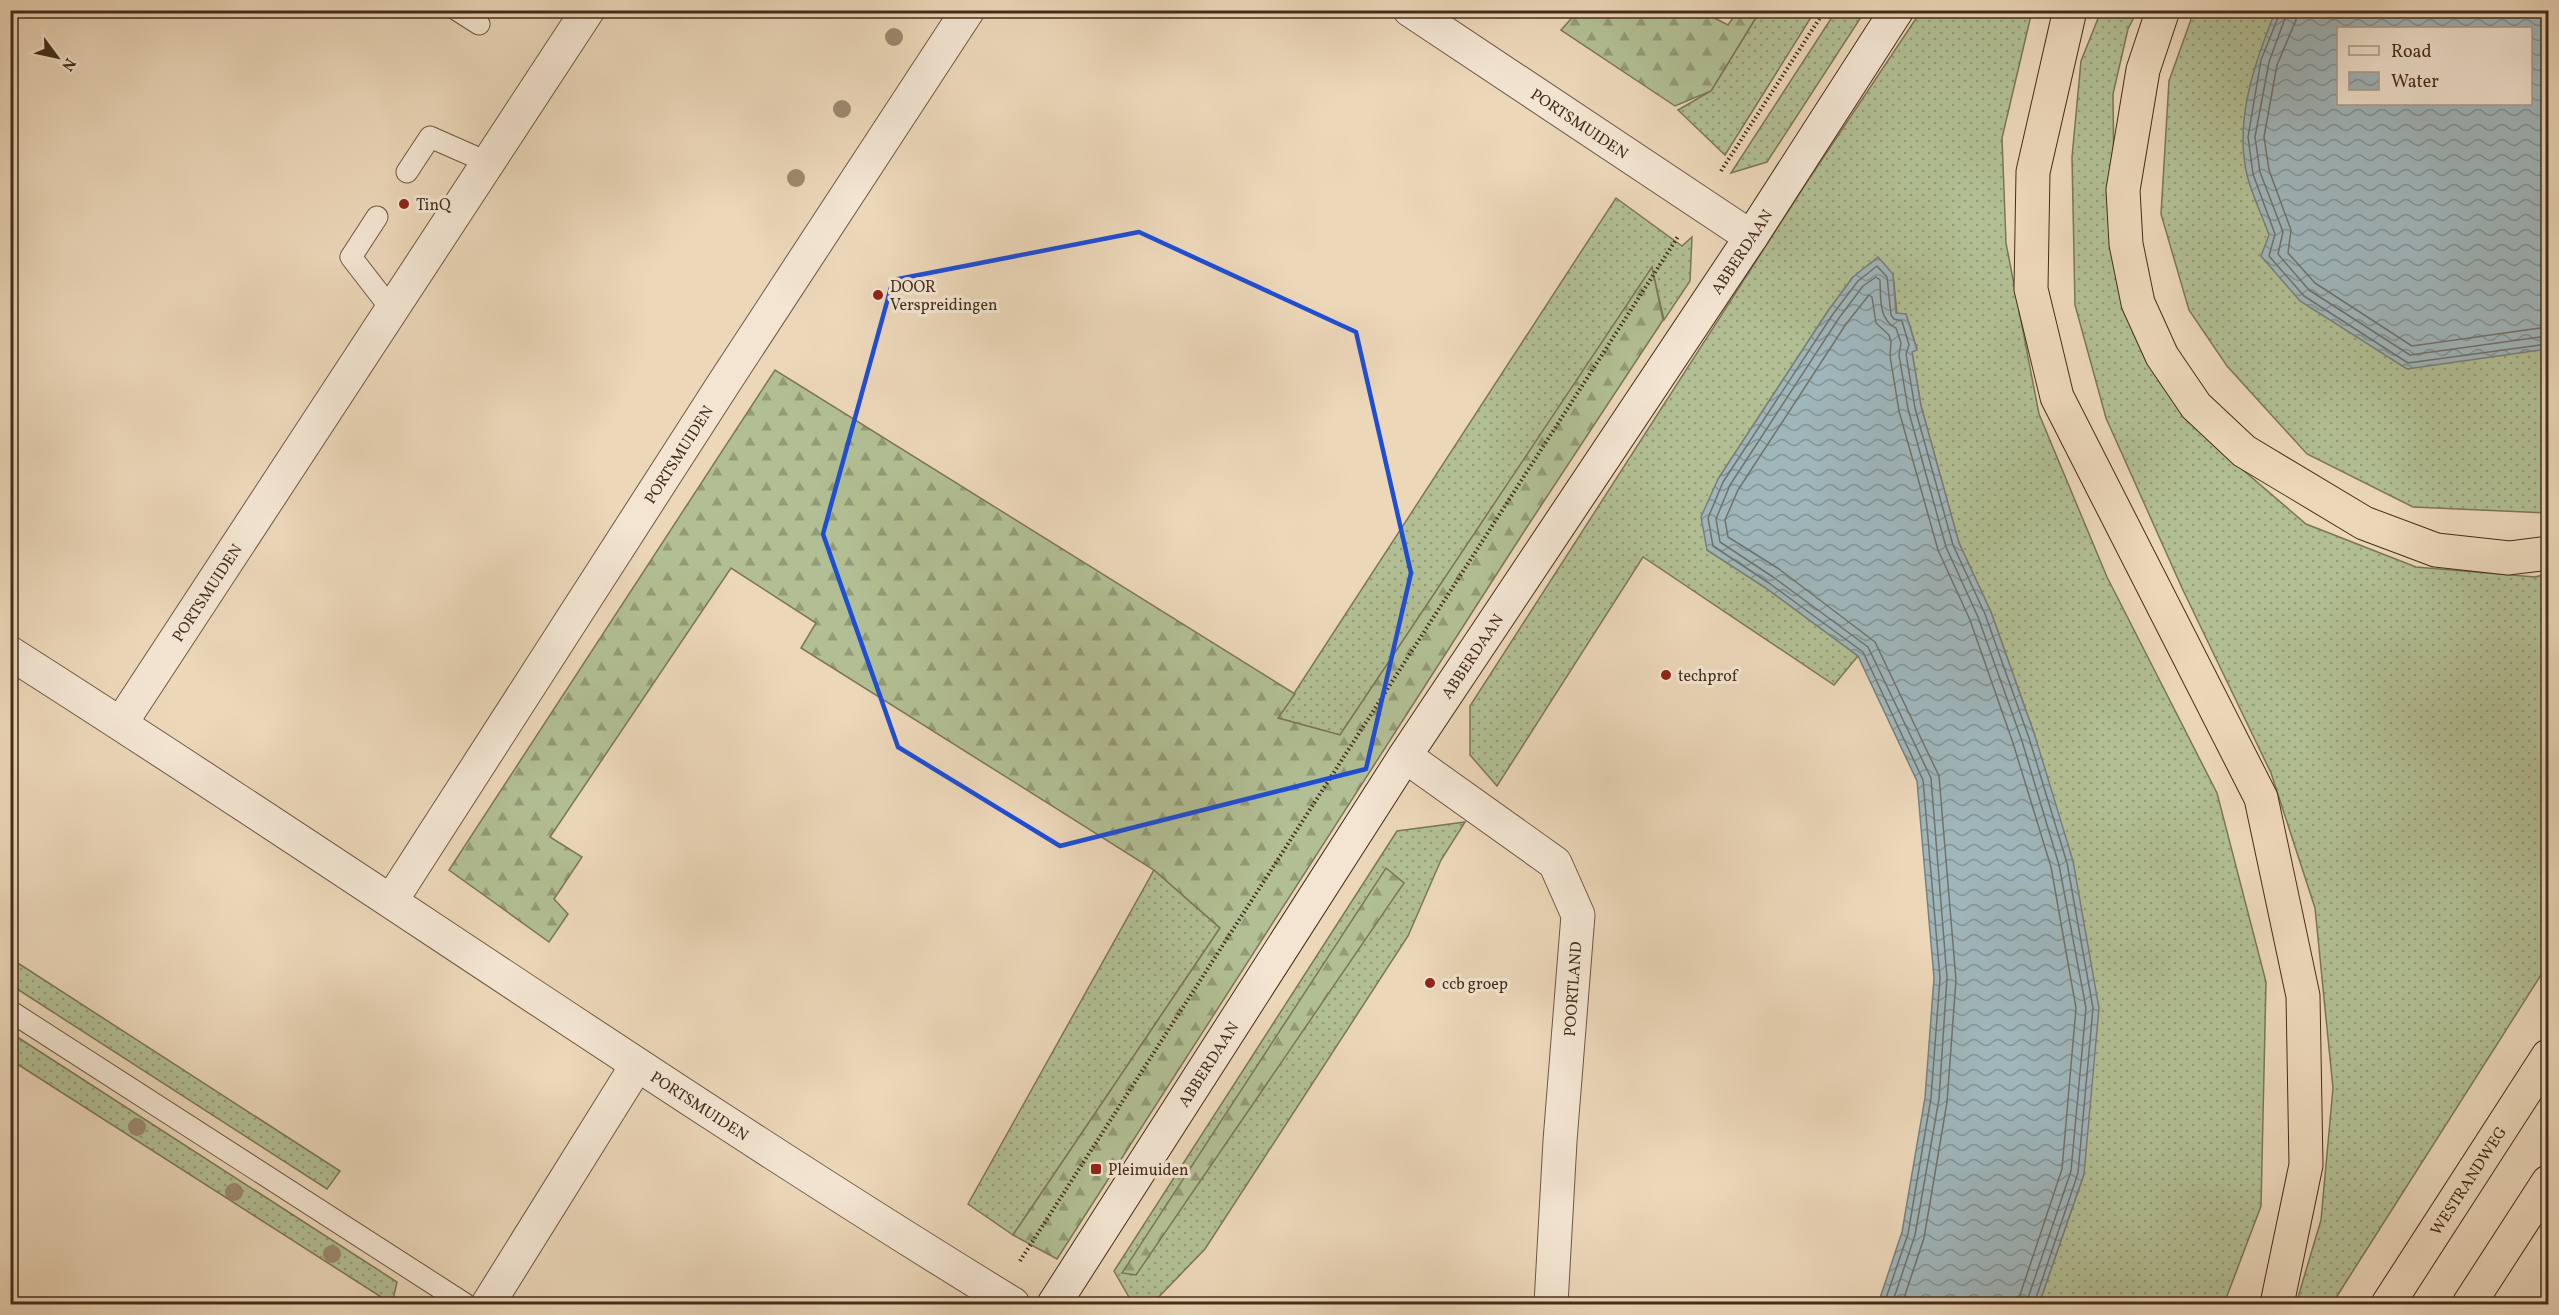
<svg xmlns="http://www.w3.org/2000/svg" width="2559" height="1315" font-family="Vollkorn,serif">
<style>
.grass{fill:url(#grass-dots);stroke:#7c7657;stroke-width:1.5;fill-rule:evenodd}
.forest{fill:url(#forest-firs);stroke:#7c7657;stroke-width:1.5}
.water{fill:url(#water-waves);stroke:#7b7f7b;stroke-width:1.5;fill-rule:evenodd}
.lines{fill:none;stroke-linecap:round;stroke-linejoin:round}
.shore{stroke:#72716a;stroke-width:1.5}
.lane-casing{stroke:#6f5742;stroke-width:23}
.street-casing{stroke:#6f5742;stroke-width:35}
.secondary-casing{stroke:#452c1a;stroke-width:35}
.highway-casing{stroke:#452c1a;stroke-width:35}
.path{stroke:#452c1a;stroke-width:4;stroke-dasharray:1.5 3;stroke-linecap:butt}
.lane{stroke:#f3e5d2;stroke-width:21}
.street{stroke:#f3e5d2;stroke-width:33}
.secondary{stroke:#f3e5d2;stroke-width:33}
.highway{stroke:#ecd7b9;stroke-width:33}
.tree{fill:#9c896f}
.marked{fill:none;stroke:#1d4ed8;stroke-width:4.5;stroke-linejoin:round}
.poi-dot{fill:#8f2418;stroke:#f3e5d2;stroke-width:2}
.labels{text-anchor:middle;stroke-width:6;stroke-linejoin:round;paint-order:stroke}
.street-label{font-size:16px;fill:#452c1a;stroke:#f3e5d2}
.poi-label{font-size:16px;fill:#452c1a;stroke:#f3e5d2;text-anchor:start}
</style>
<defs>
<pattern id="grass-dots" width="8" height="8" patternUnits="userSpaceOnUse" patternTransform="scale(1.5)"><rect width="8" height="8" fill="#b2bf94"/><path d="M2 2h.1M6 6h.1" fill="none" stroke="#939b78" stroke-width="1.8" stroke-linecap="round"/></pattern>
<pattern id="forest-firs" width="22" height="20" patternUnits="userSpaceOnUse" patternTransform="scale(1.5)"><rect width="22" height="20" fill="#b2bf94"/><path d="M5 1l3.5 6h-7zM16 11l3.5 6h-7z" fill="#939b78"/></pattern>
<pattern id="water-waves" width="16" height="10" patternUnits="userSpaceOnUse" patternTransform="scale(1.5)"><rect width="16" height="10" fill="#9fb6bb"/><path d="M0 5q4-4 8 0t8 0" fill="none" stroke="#839497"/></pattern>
</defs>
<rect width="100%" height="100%" fill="#ecd7b9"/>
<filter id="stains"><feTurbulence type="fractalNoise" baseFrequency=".00333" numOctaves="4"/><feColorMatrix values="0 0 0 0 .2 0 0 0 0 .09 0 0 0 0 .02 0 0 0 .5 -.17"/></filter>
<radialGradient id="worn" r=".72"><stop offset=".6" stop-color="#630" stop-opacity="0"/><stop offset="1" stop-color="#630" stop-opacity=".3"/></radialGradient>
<path class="grass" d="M1760 11H1815L1725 155 1678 110 1711 91Z
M1836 11H1865L1767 162 1731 173Z
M1921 11H2032L2002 138 2006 243 2039 414 2107 577 2217 793 2266 982 2261 1206 2224 1304H2039L2084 1174 2035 736 1991 612 1959 543 1921 406 1912 352 1917 349 1906 314H1897L1893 274 1853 277 1828 311 1718 479 1707 550 1766 588 1858 656 1834 685 1643 557 1497 786 1470 755V706L1805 185Z
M2101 11H2137L2128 29 2113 94 2115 268 2229 458 2306 524 2416 567 2535 577 2548 574V964L2332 1304H2296L2321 1220 2333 1088 2315 908 2271 773 2182 588 2106 418 2075 305 2072 157 2081 61Z
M2194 11H2548V513L2413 507 2307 454 2227 366 2189 310 2161 214 2169 81ZM2338 28H2530V104H2338Z
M1616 198 1682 246 1692 237 1690 281 1664 320 1652 268 1340 735 1278 718Z
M1465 822 1441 860 1408 936 1205 1249 1152 1304H1133L1114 1271 1397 831Z
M1154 870 1220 928 1013 1235 968 1204Z
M10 958 340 1171 327 1189 11 985Z
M11 1033 397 1282 392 1304 11 1060Z"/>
<path class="forest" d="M1578 11H1701L1728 25 1738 11H1760L1711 91 1675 106 1561 30Z
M1652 267 1663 320 1525 530 1057 1259 1013 1235 1220 928 1154 870 801 648 816 623 731 568 550 837 582 857 554 899 568 914 549 942 449 870 775 370 1295 694 1278 718 1340 735Z
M1386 868 1404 883 1136 1275 1122 1273Z"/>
<path class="water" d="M2276 10 2548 11V349L2407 369 2300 301 2261 256 2269 235C2262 215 2252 195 2247 175 2234 120 2255 61 2276 10ZM2338 28H2530V104H2338Z
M1878 257 1893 274 1896 313 1906 314 1917 350 1912 352 1921 406 1959 543 1991 612 2035 736 2073 861 2099 1008 2084 1174 2039 1304H1878L1902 1232 1925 1098 1934 978 1917 781 1858 656 1766 588 1707 550 1701 517 1718 479 1828 311 1853 277Z"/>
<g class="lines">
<path class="shore" d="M2281 10 2261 60 2248 137 2253 174 2275 234 2269 256 2304 296 2408 363 2548 344
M2288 10 2269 62 2255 137 2260 172 2283 232 2278 254 2309 290 2410 355 2548 336
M2297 10 2296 20 2277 65 2264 137 2269 170 2291 230 2288 253 2315 283 2412 346 2548 327
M1884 1304 1908 1234 1931 1098 1940 978 1923 780 1863 652 1769 583 1713 546 1708 518 1723 482 1833 314 1858 281 1877 266 1887 277 1891 315 1894 319 1902 321 1909 345 1906 354 1915 408 1953 545 1985 614 2029 738 2067 863 2093 1008 2078 1173 2034 1304
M1892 1304 1915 1235 1939 1099 1947 978 1931 778 1868 647 1773 577 1720 542 1716 519 1730 485 1839 318 1863 286 1876 277 1880 280C1881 298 1878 319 1896 328L1901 343 1899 355 1908 409 1946 547 1978 617 2022 741 2059 865 2086 1008 2071 1171 2026 1304
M1902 1304 1924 1238 1947 1102 1956 980 1939 776 1875 642 1779 569 1728 537 1725 520 1738 490 1846 324 1869 295 1872 297 1876 323 1889 335 1891 342 1890 356 1899 411 1938 550 1970 620 2013 743 2051 867 2076 1008 2062 1169 2017 1304"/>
<defs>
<path id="lane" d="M457 10 479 24
M407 172 430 137 489 163
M377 217 351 257 392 310
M10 1011 465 1304"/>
<g id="street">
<path id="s1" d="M1410 10 1751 237"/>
<path id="s2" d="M10 653C347 867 673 1096 1013 1304"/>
<path id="s3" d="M121 723 588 10"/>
<path d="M1405 756 1555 863 1578 915 1560 1141 1551 1304"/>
<path id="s4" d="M391 901 724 383 968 10"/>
<path d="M488 1304 637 1065"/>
</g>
<g id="secondary">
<path id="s5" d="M1054 1304 1405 756 1751 237 1897 10"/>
</g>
<g id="highway">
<path d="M2070 10 2033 172 2031 289 2057 397 2261 798 2303 996 2306 1165 2277 1304"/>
<path d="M2163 10 2143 70 2123 190 2126 244 2138 303 2162 356 2196 406 2244 451 2364 523 2436 550 2509 558 2548 553"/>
<path id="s6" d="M2388 1304 2548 1056"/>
<path d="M2469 1304 2548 1182"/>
</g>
</defs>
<use href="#lane" class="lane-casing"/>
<use href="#street" class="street-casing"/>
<use href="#secondary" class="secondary-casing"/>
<use href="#highway" class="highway-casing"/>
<path class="path" d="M1721 171 1825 10
M1020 1261 1679 235"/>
<use href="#lane" class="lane"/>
<use href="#street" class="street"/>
<use href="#secondary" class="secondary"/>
<use href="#highway" class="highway"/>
</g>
<g class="tree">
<circle cx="894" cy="37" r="9"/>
<circle cx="842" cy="109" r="9"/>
<circle cx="796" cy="178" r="9"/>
<circle cx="137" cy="1127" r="9"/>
<circle cx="234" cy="1192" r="9"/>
<circle cx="332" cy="1254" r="9"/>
</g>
<path class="marked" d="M1139 232 1356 332 1411 573 1366 769 1060 846 898 747 823 534 893 280Z"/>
<g class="poi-dot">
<circle cx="404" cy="204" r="6"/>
<circle cx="878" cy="295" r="6"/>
<circle cx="1666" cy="675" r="6"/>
<circle cx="1430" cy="983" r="6"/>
<rect x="1090" y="1163" width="12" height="12" rx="3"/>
</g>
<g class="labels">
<g class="street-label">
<text dy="6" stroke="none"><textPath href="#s1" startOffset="204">PORTSMUIDEN</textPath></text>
<text dy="6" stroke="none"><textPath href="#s5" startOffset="1257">ABBERDAAN</textPath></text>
<text dy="6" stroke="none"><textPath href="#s4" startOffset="531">PORTSMUIDEN</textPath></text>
<text dy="6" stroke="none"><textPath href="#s3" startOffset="156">PORTSMUIDEN</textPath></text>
<text dy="6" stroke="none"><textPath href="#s5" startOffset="771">ABBERDAAN</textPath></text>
<text transform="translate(1572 989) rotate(-86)" y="6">POORTLAND</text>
<text dy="6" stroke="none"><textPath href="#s5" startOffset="285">ABBERDAAN</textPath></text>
<text dy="6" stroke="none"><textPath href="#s2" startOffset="825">PORTSMUIDEN</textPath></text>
<text dy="6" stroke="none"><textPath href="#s6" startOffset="147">WESTRANDWEG</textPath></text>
</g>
<g class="poi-label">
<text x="416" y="210">TinQ</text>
<text x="890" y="292">DOOR<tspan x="890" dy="18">Verspreidingen</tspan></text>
<text x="1678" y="681">techprof</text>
<text x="1442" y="989">ccb groep</text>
<text x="1108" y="1175">Pleimuiden</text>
</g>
</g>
<rect width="2559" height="1315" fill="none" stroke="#ecd7b9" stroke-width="36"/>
<rect x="12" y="12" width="2535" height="1291" fill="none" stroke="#452c1a" stroke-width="3"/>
<rect x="18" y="18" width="2523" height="1279" fill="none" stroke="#452c1a" stroke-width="1.5"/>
<rect x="2337" y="27" width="195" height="78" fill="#f3e5d2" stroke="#ad9b88" stroke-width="1.5"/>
<rect x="2349" y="46" width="30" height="9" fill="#f3e5d2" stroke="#ad9b88" stroke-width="1.5"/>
<text x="2391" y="57" font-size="18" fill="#452c1a">Road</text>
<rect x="2349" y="72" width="30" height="18" fill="url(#water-waves)" stroke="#ad9b88" stroke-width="1.5"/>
<text x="2391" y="87" font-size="18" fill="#452c1a">Water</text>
<g transform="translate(57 57) rotate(123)" stroke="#f3e5d2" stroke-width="4.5" paint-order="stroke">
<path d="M0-4.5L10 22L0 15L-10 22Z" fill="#452c1a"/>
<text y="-9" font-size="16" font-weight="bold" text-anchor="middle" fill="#452c1a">N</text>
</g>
<rect width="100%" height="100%" filter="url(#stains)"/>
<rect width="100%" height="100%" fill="url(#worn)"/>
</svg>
